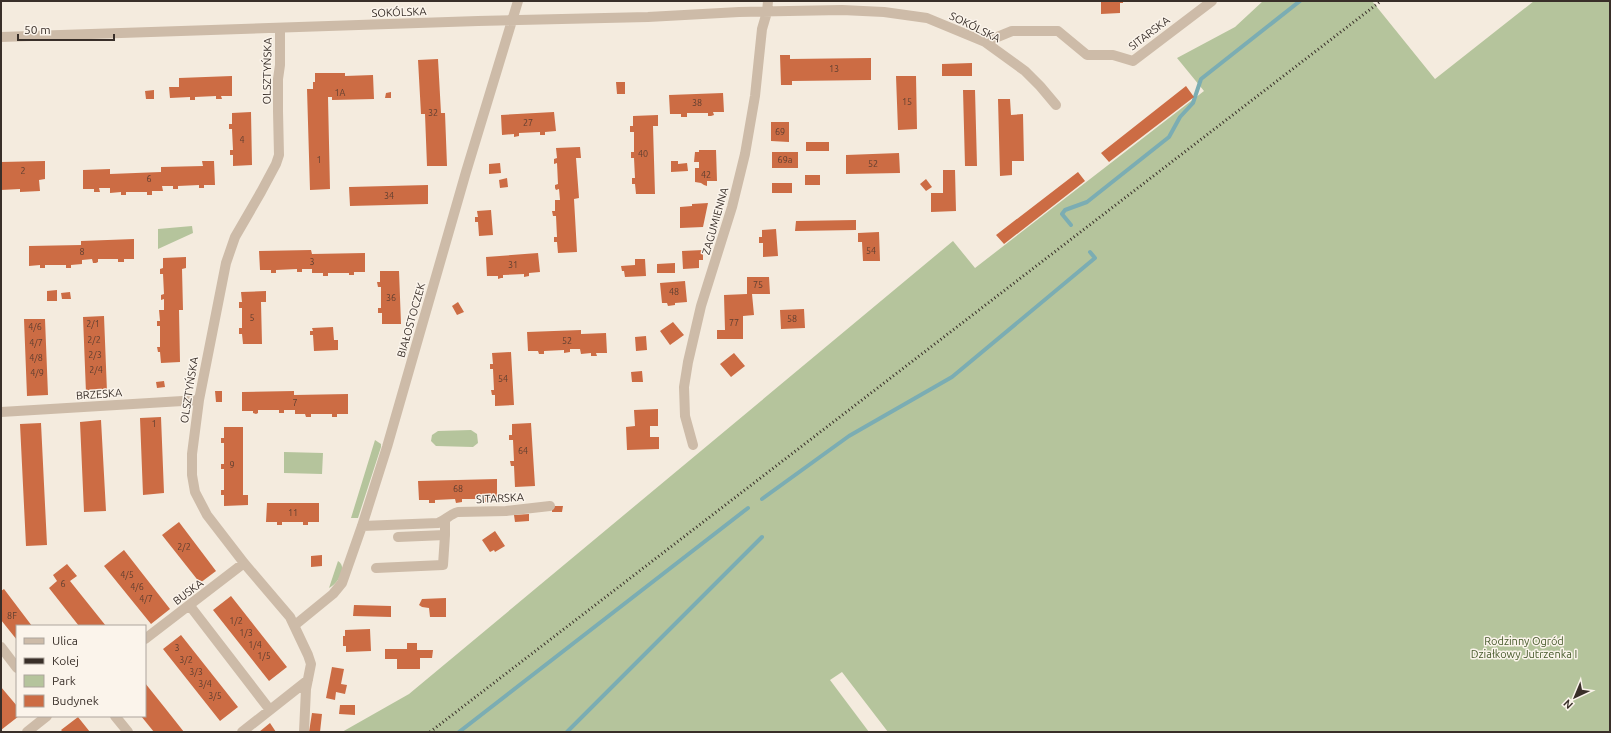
<svg xmlns="http://www.w3.org/2000/svg" width="1611" height="733" font-family="Ubuntu,sans-serif">
<style>
.green{fill:#b5c49c}
.lines{fill:none;stroke-linecap:round;stroke-linejoin:round}
.stream{stroke:#7badb3;stroke-width:4}
.building{fill:#cc6c44}
.minor{stroke:#cdbba8;stroke-width:10}
.rail{stroke:#392f29;stroke-width:3;stroke-dasharray:1 3;stroke-linecap:butt}
.labels{text-anchor:middle;stroke-width:3;stroke-linejoin:round;paint-order:stroke}
.number-label{font-size:9px;fill:#5e3e30}
.street-label{font-size:11px;fill:#392f29;stroke:#fbf4eb}
.park-label{font-size:11px;fill:#46592b;stroke:#fbf4eb}
</style>
<rect width="100%" height="100%" fill="#f4ebde"/>
<path class="green" d="M1263 1H1372L1435 79 1534 1H1610V732H888L842 672 830 680 869 732H342L409 694 953 241 975 268 1204 91 1177 58 1235 27Z
M192 226 193 233 158 249V229Z
M471 430 477 434 478 443 473 447 436 446 431 441 432 435 438 431Z
M375 440 381 444V447L358 518H351Z
M284 452 323 453 322 474 284 473Z
M338 561C348 567 338 584 329 588Z"/>
<g class="lines">
<path class="stream" d="M1071 225 1062 214 1065 210 1087 202 1169 137 1180 117 1193 103 1201 79 1300 1
M762 499 849 436 952 377 1095 258 1090 252
M459 732 748 508
M567 732 762 537"/>
</g>
<path class="building" d="M1101 1H1123V3H1120V13L1101 14Z
M780 55H790V59L871 58V80L792 81V85H781Z
M438 59 441 113H445L447 166H427L425 114H421L418 60Z
M972 63V76H942V64Z
M315 73H345V76L373 75 374 99 332 100V97H328L330 189 310 190 307 89H313V82H315Z
M232 76V96H221L222 99H216V96L195 97V100H190V97L170 98 169 87H179V78Z
M896 76H916L917 129 898 130Z
M616 82H625V94H617Z
M1186 86 1194 97 1109 162 1101 153Z
M154 90V99H146L145 91Z
M963 90H975L977 166H965Z
M391 92V98H385L386 93Z
M723 93 724 112H713L714 115 711 116H708V113H687V117H681V114H670L669 95Z
M998 99H1010L1011 115 1023 114 1024 161H1012V175L1000 176Z
M251 112 252 165 233 166V155H230V150H233L232 129H229V124H232V113Z
M554 112 556 131 545 132V135H540V132L519 133V136L514 137V134L502 135 501 115Z
M658 115V126H653L655 194H636L635 184H632V178H635L634 158H631V152H634V132H630V126H633V116Z
M771 122H789V142L771 141Z
M806 142H829V151H806Z
M580 147 581 158H576L579 198 574 199 577 252 558 253 557 242H554V237H557L556 216H553L552 211H555V200H560L559 189 556 190 555 188V185L558 184 557 163 554 164V159L557 158 556 148Z
M699 150H716L717 181H707V186L704 185 701 183 695 182V168H699V162H694L695 152H699Z
M772 152H798V168H772Z
M899 153 900 173 846 174V155Z
M45 161V179L39 180 40 191 20 192V189L1 190V162Z
M202 161H214L215 185H204V188H199V185L178 186V189H173V186H162L163 191H152V195H147V192H126V195H121V192L110 193V188H99L100 192H94V189H83V170L110 169V174L161 172V167L203 166Z
M671 161H678V164L687 163 688 171 671 172Z
M500 163 501 173 489 174V164Z
M943 170H955L956 211 931 212V193H943Z
M1078 172 1085 181 1004 244 996 235Z
M805 175H820V185H805Z
M507 178 508 187 500 188 499 180Z
M926 179 932 187 926 191 920 184Z
M772 183H792V193H772Z
M428 185V204L350 206 349 187Z
M708 203 703 227 680 228V207L692 206V204Z
M491 210 493 235 479 236 478 222H475V217H478L477 211Z
M856 220V230L795 231 796 221Z
M776 229 778 256 763 257V243H759V237H762V230Z
M879 232 880 261H863L862 242H858V233Z
M134 239V259H124V262H118V259H98V262L96 263H93L92 259 82 260V264L71 265V268H66V265H45V268H40V265L29 266V246L81 245V241Z
M311 250 312 254 365 253V272H354V275H349V273H328V276H323V273H312V269H302V272H297V269L276 270V273H271V270H260L259 251Z
M703 250V260H699V268L683 269 682 251Z
M538 253 540 272 529 273V276L524 277V274L503 275V278H501L498 279V276H487L486 257Z
M186 257V268L182 269 183 310H179L180 362 161 363 160 352H158L157 347H160V326H157V321H160L159 310H164V299L161 300V295L164 294 163 274H160V269L163 268V258Z
M635 259H645L646 276 625 277 624 271H622L621 266 635 265Z
M675 263V273H657V264Z
M380 271H399L401 324H382V313H378V308H381V287H378L377 282H380Z
M747 277H769L770 294H752L754 315 743 316V339H717V330H725L724 295 747 294Z
M685 281 687 302 675 303V305L668 306 667 303H662L660 283Z
M57 290V301H47V291Z
M266 291V302H261L262 344H243L242 334H239V328H242V308H239V302H242L241 292Z
M70 292 71 299H62L61 293Z
M458 302 464 312 457 315 452 306Z
M804 309 805 328 781 329 780 310Z
M104 316 107 392 86 393 83 317Z
M24 319H45L48 395 27 396Z
M673 322 684 335 670 345 660 331Z
M333 327 334 340H338V350L314 351 313 335H310V331H313L312 328Z
M581 330V334L606 333 607 353H596L597 356H591V353L581 354 580 349H570V352L564 353V350L544 351V354H539L538 351H528L527 332Z
M646 336 647 350 636 351 635 337Z
M511 352 514 405 495 406V395H492L491 390H494L493 369H490V364H493L492 353Z
M734 353 745 366 731 377 720 364Z
M642 371 643 382H632L631 372Z
M164 381 165 387 157 388 156 382Z
M215 391H222V402H216Z
M294 391V395L348 394V414H337V417H332V414H311V417H306L305 414H295V410H284V413H279V410H258V413L256 414 253 413V411H242V392Z
M658 409V426H650V437H659V449L627 450 626 427 635 426 634 410Z
M161 417 164 493 143 495 140 418Z
M101 420 106 511 84 512 80 422Z
M41 423 47 545 26 546 20 424Z
M531 423 535 486 515 487 514 466H511L510 461H514L513 440H509V435H512V424Z
M224 427H243V495H248V505L224 506V495H221V490H224V469H221V464H224V443H221V438H224Z
M497 479V498H488V502H482V499H462V502L456 503 455 499 435 500V503H429V500H419L418 481Z
M267 503H319V522H308V525H303V522H282V525H277V522H266Z
M552 506H563L562 512H552Z
M529 514V521L515 522 514 515Z
M179 522 216 571 200 583 162 535Z
M495 531 505 546 495 552 494 550 490 552 482 540Z
M124 550 170 609 151 624 104 566Z
M322 555V566L311 567V556Z
M67 564 77 576 70 581 106 626H79L49 588 57 581 53 575Z
M4 589 32 626H17V640L1 620V591Z
M231 596 287 667 269 681 213 610Z
M446 598V617H430L429 608 422 607 419 605 422 599Z
M354 605 391 606V617L353 616Z
M370 629 371 651 346 652V646H343V636H345V630Z
M181 635 238 707 220 721 163 649Z
M407 643H417V650H433L432 658H420V669H397V659H385V649H407Z
M332 667 344 669 341 684 347 685 345 694 336 692 335 700 326 698Z
M145 683 165 708 184 732H154L141 716H145Z
M1 687 17 706V716H19L1 730Z
M340 705H355V715L339 714Z
M312 713 322 714 320 732H309Z
M78 717 90 732H63L61 730Z
M270 723 276 732H259Z"/>
<g class="lines">
<path class="minor" d="M280 28V65L278 79V111L279 155 276 164 261 192 235 237 226 263 199 400 192 454V475L195 492 207 515 244 563 290 617 308 655 311 664 306 689 304 732
M1 37 478 21 648 17 739 12 842 10 884 12 927 18 985 42 1025 71 1040 86 1056 105
M985 42 1012 31H1058L1087 55H1113L1133 61 1212 1
M1 412 199 400
M693 445 685 416 684 387 688 362 701 306 732 207 745 154 755 96 762 29 767 12 768 1
M362 526 438 523C446 520 450 514 458 512L506 511 550 506
M398 537 445 535V520
M376 568 443 565 445 535
M190 606 270 710
M295 625 333 594 342 583 362 526 387 447 466 172 518 1
M145 639 244 563
M1 647 17 668
M115 716 128 732
M27 732 47 716
M242 732 308 680"/>
<path class="rail" d="M430 732 1381 1"/>
</g>
<g class="labels">
<g class="number-label">
<text x="834" y="72">13</text>
<text x="340" y="96">1A</text>
<text x="907" y="105">15</text>
<text x="697" y="106">38</text>
<text x="433" y="116">32</text>
<text x="528" y="126">27</text>
<text x="780" y="135">69</text>
<text x="242" y="143">4</text>
<text x="643" y="157">40</text>
<text x="319" y="163">1</text>
<text x="785" y="163">69a</text>
<text x="873" y="167">52</text>
<text x="23" y="174">2</text>
<text x="706" y="178">42</text>
<text x="149" y="182">6</text>
<text x="389" y="199">34</text>
<text x="871" y="254">54</text>
<text x="82" y="255">8</text>
<text x="312" y="265">3</text>
<text x="513" y="268">31</text>
<text x="758" y="288">75</text>
<text x="674" y="295">48</text>
<text x="391" y="301">36</text>
<text x="252" y="321">5</text>
<text x="792" y="322">58</text>
<text x="734" y="326">77</text>
<text x="93" y="327">2/1</text>
<text x="35" y="330">4/6</text>
<text x="94" y="343">2/2</text>
<text x="567" y="344">52</text>
<text x="36" y="346">4/7</text>
<text x="95" y="358">2/3</text>
<text x="36" y="361">4/8</text>
<text x="96" y="373">2/4</text>
<text x="37" y="376">4/9</text>
<text x="503" y="382">54</text>
<text x="295" y="406">7</text>
<text x="154" y="427">1</text>
<text x="523" y="454">64</text>
<text x="232" y="468">9</text>
<text x="458" y="492">68</text>
<text x="293" y="516">11</text>
<text x="184" y="550">2/2</text>
<text x="127" y="578">4/5</text>
<text x="63" y="587">6</text>
<text x="137" y="590">4/6</text>
<text x="146" y="602">4/7</text>
<text x="12" y="619">8F</text>
<text x="236" y="624">1/2</text>
<text x="246" y="636">1/3</text>
<text x="255" y="648">1/4</text>
<text x="177" y="651">3</text>
<text x="264" y="659">1/5</text>
<text x="186" y="663">3/2</text>
<text x="196" y="675">3/3</text>
<text x="205" y="687">3/4</text>
<text x="215" y="699">3/5</text>
</g>
<g class="street-label">
<text transform="translate(399 12) rotate(-2)" y="4">SOKÓLSKA</text>
<text transform="translate(975 27) rotate(26)" y="4">SOKÓLSKA</text>
<text transform="translate(1149 33) rotate(-37)" y="4">SITARSKA</text>
<text transform="translate(267 71) rotate(-89)" y="4">OLSZTYŃSKA</text>
<text transform="translate(715 221) rotate(-74)" y="4">ZAGUMIENNA</text>
<text transform="translate(411 320) rotate(-74)" y="4">BIAŁOSTOCZEK</text>
<text transform="translate(189 390) rotate(-81)" y="4">OLSZTYŃSKA</text>
<text transform="translate(99 394) rotate(-4)" y="4">BRZESKA</text>
<text transform="translate(500 498) rotate(-3)" y="4">SITARSKA</text>
<text transform="translate(188 592) rotate(-37)" y="4">BUSKA</text>
</g>
<g class="park-label">
<text x="1524" y="645">Rodzinny Ogród<tspan x="1524" dy="13">Działkowy Jutrzenka I</tspan></text>
</g>
</g>
<rect width="1611" height="733" fill="none" stroke="#392f29" stroke-width="4"/>
<rect x="16" y="625" width="130" height="92" fill="#fbf4eb" stroke="#ada59d"/>
<rect x="24" y="638" width="20" height="6" fill="#cdbba8" stroke="#ada59d"/>
<text x="52" y="645" font-size="12" fill="#392f29">Ulica</text>
<rect x="24" y="658" width="20" height="6" fill="#392f29" stroke="#ada59d"/>
<text x="52" y="665" font-size="12" fill="#392f29">Kolej</text>
<rect x="24" y="675" width="20" height="12" fill="#b5c49c" stroke="#ada59d"/>
<text x="52" y="685" font-size="12" fill="#392f29">Park</text>
<rect x="24" y="695" width="20" height="12" fill="#cc6c44" stroke="#ada59d"/>
<text x="52" y="705" font-size="12" fill="#392f29">Budynek</text>
<g transform="translate(1575 697) rotate(224)" stroke="#fbf4eb" stroke-width="3" paint-order="stroke">
<path d="M0-3L7 15L0 10L-7 15Z" fill="#392f29"/>
<text y="-6" font-size="11" font-weight="bold" text-anchor="middle" fill="#392f29">N</text>
</g>
<path d="M18 34v6h96v-6" fill="none" stroke="#392f29" stroke-width="2"/>
<text x="24" y="34" font-size="12" fill="#392f29" stroke="#fbf4eb" stroke-width="3" paint-order="stroke">50 m</text>
</svg>
